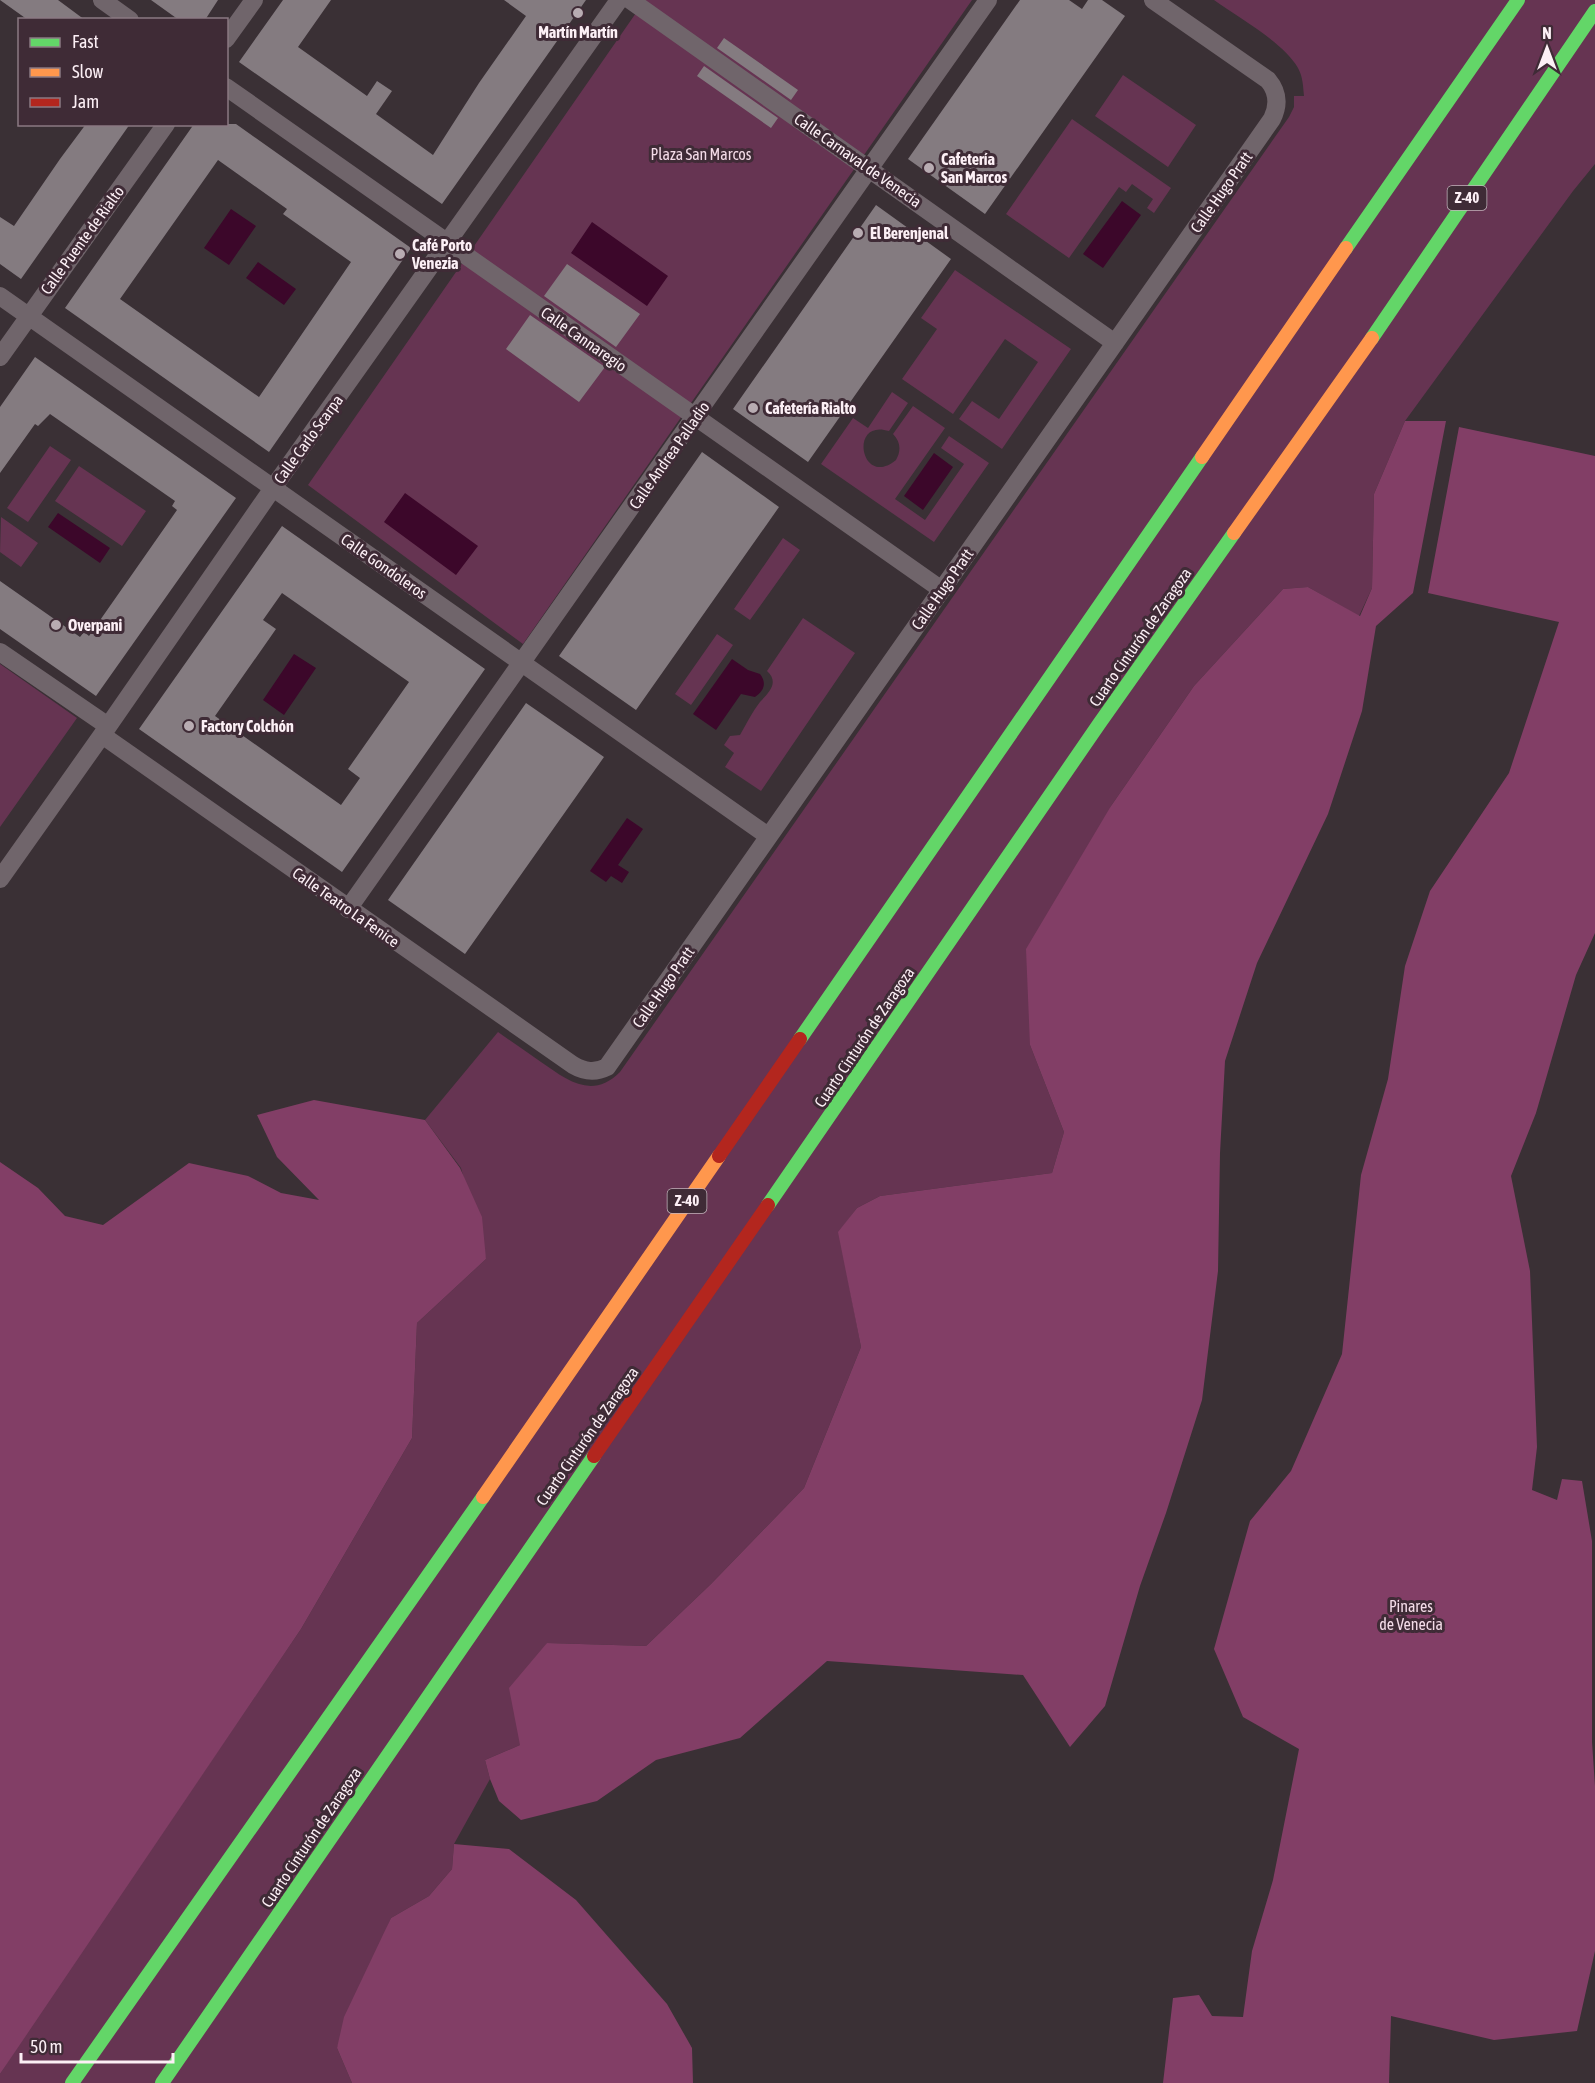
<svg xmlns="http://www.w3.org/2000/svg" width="1595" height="2083" font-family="'Asap Condensed',sans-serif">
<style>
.green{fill:#663452}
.forest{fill:#823e66}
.water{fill:#3c072a}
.building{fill:#847b80;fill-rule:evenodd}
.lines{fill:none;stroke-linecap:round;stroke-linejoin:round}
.street{stroke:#70656b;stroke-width:18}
.fast{stroke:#63d668;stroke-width:14}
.slow{stroke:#ff974d;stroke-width:14}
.jam{stroke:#b3261e;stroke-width:14}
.poi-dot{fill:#b8acb2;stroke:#3f2b36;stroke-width:2}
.labels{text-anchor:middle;stroke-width:6;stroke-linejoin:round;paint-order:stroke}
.shield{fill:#3f2b36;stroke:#c3b4bc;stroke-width:1.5}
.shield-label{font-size:15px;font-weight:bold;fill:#fceff5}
.poi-label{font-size:16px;font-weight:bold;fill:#fceff5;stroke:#3f2b36;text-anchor:start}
.park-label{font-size:16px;fill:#f4dce8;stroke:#3f2b36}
.street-label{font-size:16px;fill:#fceff5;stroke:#3f2b36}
</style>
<rect width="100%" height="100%" fill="#3a3035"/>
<path class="green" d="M645 0H972L523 644 308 485Z
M1214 0H1595V164L1573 191 1405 421 1374 494 1372 588 1359 616 1308 587 1283 589 1194 686 1111 806 1030 1045 1064 1132 1052 1173 880 1196 857 1208 839 1232 861 1347 804 1488 711 1584 646 1646 547 1643 520 1745 485 1760 490 1779 454 1844 452 1869 429 1896 391 1918 337 2048 352 2083H0V2074L29 2029 301 1629 412 1438 417 1323 486 1259 461 1168 425 1120 498 1032C512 1042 527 1052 541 1062 567 1080 592 1100 620 1072L1289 117 1294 107V96H1304C1303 86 1303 77 1298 68 1284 43 1238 17 1214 0Z
M1123 75 1196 125 1168 167 1095 116Z
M1072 119 1171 188 1154 213 1147 208 1153 199 1132 184 1126 192 1119 187 1069 258 1006 214Z
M955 270 1071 349 1002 449 959 419 972 401 999 419 1038 362 1005 339 953 414 902 379 937 329 921 318Z
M892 392 908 403 889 431C848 418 861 489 896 460 901 451 901 442 893 434L913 406 945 428 895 499 925 520 964 464 941 448 949 436 989 463 934 542 821 464 853 418 868 428Z
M50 446 71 460 28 522 7 508Z
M79 466 146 511 122 546 55 501Z
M1 517 38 543 21 567 0 552Z
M783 538 800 550 750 620 734 609Z
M803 618 855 653 761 791 725 767 734 753 724 745 730 736 740 735C746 725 752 712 760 702 768 693 780 683 767 671Z
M717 634 733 645 691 705 675 694Z
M0 664 77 718 0 827Z"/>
<path class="forest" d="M1405 421H1446L1413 593 1376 626 1362 711 1328 814 1257 963 1225 1061 1220 1153 1218 1271 1202 1400 1166 1513 1140 1586 1105 1706 1070 1747 1023 1675 827 1661 740 1738 656 1760 597 1801 521 1820 499 1801 490 1779 485 1760 520 1745 509 1688 547 1643 646 1646 711 1584 804 1488 861 1347 838 1232 857 1208 880 1196 1052 1173 1064 1132 1030 1045 1026 949 1111 806 1194 686 1283 589 1308 587 1360 616 1372 588 1374 494Z
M1459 427 1595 456V933L1576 975 1536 1113 1511 1176 1530 1271 1537 1447 1532 1490 1557 1500 1562 1479 1582 1481 1592 1541V1742L1595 1786V1951L1577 2031 1494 2040 1391 2016 1389 2083H1163L1173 1998 1199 1995 1212 2016 1243 2017 1252 1951 1273 1880 1299 1749 1243 1717 1214 1649 1250 1521 1291 1471 1342 1354 1361 1175 1388 1079 1405 966 1430 891 1509 773 1559 622 1428 593Z
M314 1100 425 1120 460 1168 482 1217 486 1259 417 1323 412 1438 301 1629 0 2074V1162L38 1188 65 1216 103 1225 189 1163 248 1176 281 1193 319 1200 277 1157 257 1115Z
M454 1844 509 1849 576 1900 667 2004 692 2048 693 2083H352L337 2048 344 2017 391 1918 429 1896 452 1869Z"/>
<path class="water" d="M1122 201 1141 215 1103 268 1083 254Z
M231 209 256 226 229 265 204 248Z
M592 222 668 276 647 306 571 253Z
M258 262 296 289 284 305 246 278Z
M934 453 953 467 923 510 904 496Z
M405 493 478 546 456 575 384 522Z
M58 513 110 548 100 563 48 527Z
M294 654 316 668 284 715 263 700Z
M732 659 748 670 760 674C767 683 764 691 755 697L741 694 716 730 693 714Z
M627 818 643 829 618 865 629 872 622 883 611 876 606 882 590 871Z"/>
<path class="building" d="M0 0H58L85 20H28Z
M151 0H218L205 20H179Z
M283 0H331L298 47 367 96 377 81 392 91 376 114 433 155 479 83 526 16 504 0H586L442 204 239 62Z
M1020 0H1069L1082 9 1088 0H1102L1125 16 985 214 908 159Z
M724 38 798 90 791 100 717 48Z
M704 66 778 118 771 128 697 76Z
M86 124H130L21 279 0 264V217L14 226 60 159Z
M194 124H236L411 248 269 452 65 308ZM218 160 287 209 283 214 351 262 259 397 120 299Z
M876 205 951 259 808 462 733 409Z
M567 264 640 314 616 347 544 296Z
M530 315 605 367 579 402 506 349Z
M35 357 236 498 96 696 0 629V581L80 637 84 632 89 636 177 510 172 506 175 501 50 414 38 426 35 424 0 473V407Z
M702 452 779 507 636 710 559 656Z
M282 526 485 669 342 872 139 729ZM282 593 409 682 348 769 360 778 341 805 215 716 276 629 263 620Z
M526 703 604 757 465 954 388 900Z"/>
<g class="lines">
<path class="street" d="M102 0 130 20
M630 0 1115 343
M226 39 254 0
M226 87 942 590
M0 296 768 836
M0 357 166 124
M0 652 108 726
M102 735 573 1065C585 1072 595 1073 607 1067L1272 119C1279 105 1278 92 1268 80L1153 0
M0 879 102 735 273 488 619 0
M348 909 988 0"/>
<path class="fast" d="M1346 248 1518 0
M1372 338 1595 11
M800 1039 1202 457
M768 1205 1099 724 1234 533
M72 2083 483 1497
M162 2083 594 1456"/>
<path class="slow" d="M1202 457 1346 248
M1234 533 1372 338
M483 1497 719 1156"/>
<path class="jam" d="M719 1156 800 1039
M594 1456 768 1205"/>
</g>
<g class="poi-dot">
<circle cx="578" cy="13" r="6"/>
<circle cx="929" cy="168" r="6"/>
<circle cx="858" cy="233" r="6"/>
<circle cx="400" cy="254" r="6"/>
<circle cx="753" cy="408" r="6"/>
<circle cx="56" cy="625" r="6"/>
<circle cx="189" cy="726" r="6"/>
</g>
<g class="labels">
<g class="shield">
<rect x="1447.5" y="186" width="39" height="24" rx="4.5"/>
<rect x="667.5" y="1189" width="39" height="24" rx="4.5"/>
</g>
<g class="shield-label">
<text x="1467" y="203">Z-40</text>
<text x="687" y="1206">Z-40</text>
</g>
<g class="poi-label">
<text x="578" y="38" text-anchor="middle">Martín Martín</text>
<text x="941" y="165">Cafetería<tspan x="941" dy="18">San Marcos</tspan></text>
<text x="870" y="239">El Berenjenal</text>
<text x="412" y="251">Café Porto<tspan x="412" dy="18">Venezia</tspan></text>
<text x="765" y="414">Cafetería Rialto</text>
<text x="68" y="631">Overpani</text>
<text x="201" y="732">Factory Colchón</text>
</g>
<g class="park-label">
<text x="701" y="160">Plaza San Marcos</text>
<text x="1411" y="1612">Pinares<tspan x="1411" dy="18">de Venecia</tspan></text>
</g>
<g class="street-label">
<text transform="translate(858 160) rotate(35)" y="6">Calle Carnaval de Venecia</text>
<text transform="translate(1221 192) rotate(-55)" y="6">Calle Hugo Pratt</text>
<text transform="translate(82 240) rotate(-54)" y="6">Calle Puente de Rialto</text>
<text transform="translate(584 339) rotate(35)" y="6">Calle Cannaregio</text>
<text transform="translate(308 439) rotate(-54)" y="6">Calle Carlo Scarpa</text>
<text transform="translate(669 455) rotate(-55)" y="6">Calle Andrea Palladio</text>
<text transform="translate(384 566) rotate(35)" y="6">Calle Gondoleros</text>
<text transform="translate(942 589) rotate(-55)" y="6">Calle Hugo Pratt</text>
<text transform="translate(1140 637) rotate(-55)" y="6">Cuarto Cinturón de Zaragoza</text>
<text transform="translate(346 907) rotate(35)" y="6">Calle Teatro La Fenice</text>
<text transform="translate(663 987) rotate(-55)" y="6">Calle Hugo Pratt</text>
<text transform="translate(864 1037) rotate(-56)" y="6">Cuarto Cinturón de Zaragoza</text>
<text transform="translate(587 1436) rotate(-55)" y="6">Cuarto Cinturón de Zaragoza</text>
<text transform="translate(311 1837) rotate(-56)" y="6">Cuarto Cinturón de Zaragoza</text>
</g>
</g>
<rect x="18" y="18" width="210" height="108" fill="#3f2b36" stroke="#8b7982" stroke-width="1.5"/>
<rect x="30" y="38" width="30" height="9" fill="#63d668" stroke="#8b7982" stroke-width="1.5"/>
<text x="72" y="48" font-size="18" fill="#fceff5">Fast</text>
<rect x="30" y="68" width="30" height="9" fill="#ff974d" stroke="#8b7982" stroke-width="1.5"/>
<text x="72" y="78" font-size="18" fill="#fceff5">Slow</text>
<rect x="30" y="98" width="30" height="9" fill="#b3261e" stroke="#8b7982" stroke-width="1.5"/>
<text x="72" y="108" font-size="18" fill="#fceff5">Jam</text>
<g transform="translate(1547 48)" stroke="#3f2b36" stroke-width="4.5" paint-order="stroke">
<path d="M0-4.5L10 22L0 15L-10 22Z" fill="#fceff5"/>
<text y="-9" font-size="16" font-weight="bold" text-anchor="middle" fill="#fceff5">N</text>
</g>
<path d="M21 2053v9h152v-9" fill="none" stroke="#fceff5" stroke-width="3"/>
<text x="30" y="2053" font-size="18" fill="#fceff5" stroke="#3f2b36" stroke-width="4.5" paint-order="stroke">50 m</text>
</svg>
